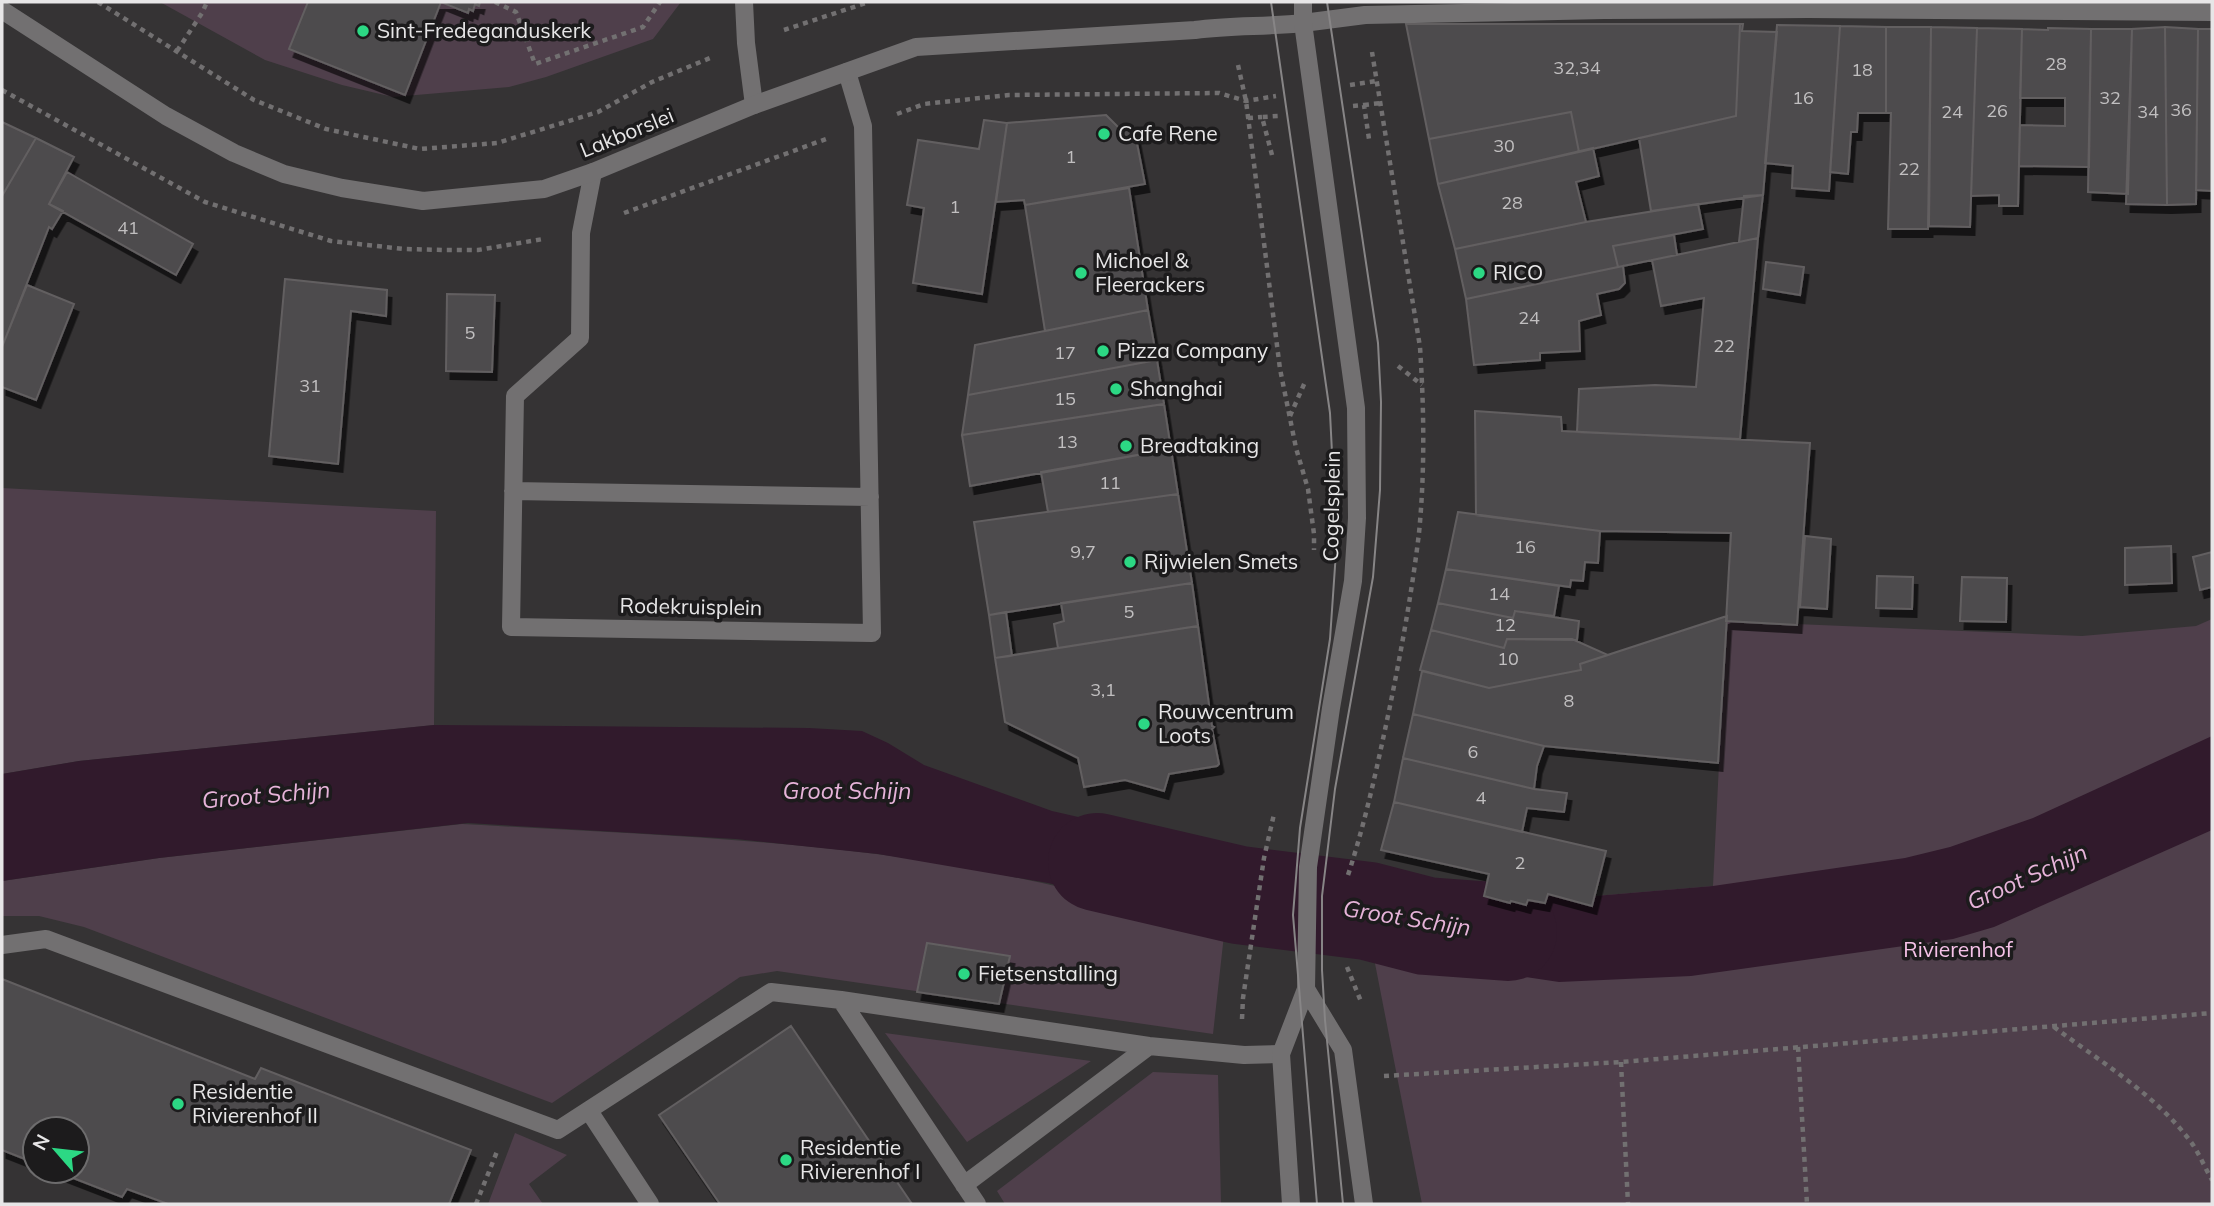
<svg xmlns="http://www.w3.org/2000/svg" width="2214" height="1206" font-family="Mulish,sans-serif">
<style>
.green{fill:#4f3f4b}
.water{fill:#311a2c}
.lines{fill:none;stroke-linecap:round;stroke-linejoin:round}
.river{stroke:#311a2c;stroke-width:98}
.building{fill:#4e4b4d;stroke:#625f61;stroke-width:2;filter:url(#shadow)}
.path{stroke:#727071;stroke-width:4.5;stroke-dasharray:5 5;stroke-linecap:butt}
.service{stroke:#727071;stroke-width:18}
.minor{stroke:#727071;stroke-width:18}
.tertiary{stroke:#727071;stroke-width:18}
.secondary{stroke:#727071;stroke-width:18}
.tram{stroke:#878586;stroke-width:2}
.poi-dot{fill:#2cd884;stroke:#1c1b1c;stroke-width:2.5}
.labels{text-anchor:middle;stroke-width:7;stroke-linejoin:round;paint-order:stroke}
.number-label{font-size:18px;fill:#c1bfc0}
.poi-label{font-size:21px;fill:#e7e6e7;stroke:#1c1b1c;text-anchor:start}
.street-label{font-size:21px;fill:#e7e6e7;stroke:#1c1b1c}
.park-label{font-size:21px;fill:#f6c2e8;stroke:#1c1b1c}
.water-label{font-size:23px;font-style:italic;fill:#e6b3d9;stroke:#1c1b1c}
</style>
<defs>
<filter id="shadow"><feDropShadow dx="4.5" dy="8" stdDeviation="0" flood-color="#0009"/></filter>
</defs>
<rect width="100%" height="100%" fill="#353334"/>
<path class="green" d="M160 2H681L653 39 546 77 509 87 393 97 342 85 265 60Z
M2 488 436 511 434 725 79 761 2 774Z
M2212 619V1204H1422L1371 943 1380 876 1526 905 1528 900 1544 903 1548 894 1592 906 1595 896 1713 886 1726 621 2082 636 2196 626Z
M462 824C600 832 739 837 876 854 994 868 1109 899 1225 926L1213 1034 777 971 740 977 552 1103 84 927 39 916H2V881L159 858Z
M885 1033 1091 1061 967 1142Z
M1153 1072 1218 1075 1221 1204H1005L997 1191Z
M515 1133 567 1155 529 1184 543 1204H488Z"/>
<path class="water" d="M434 725 809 728 862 731 888 743 924 765 1052 811 1236 853 1225 926 1048 883 878 854 736 839 468 823 159 858 2 881V774L79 761Z
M2212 736V830L1994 927 1953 939 1691 976 1559 982 1479 970 1371 943 1380 876 1484 896 1509 903 1511 901 1526 905 1528 900 1544 903 1548 894 1592 906 1595 896 1713 886 1905 858 1950 847 2033 818Z"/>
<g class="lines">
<path class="river" d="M1097 862 1239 895 1368 911 1426 926 1508 932"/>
</g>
<path class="building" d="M308 2H480L479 6 475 4 473 11 469 9 468 13 441 2 405 95 289 49Z
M1406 24H1740L1736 116 1579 152 1571 112 1429 139Z
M1740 24H1743L1742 31 1777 32 1763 195 1651 211 1639 138 1736 116Z
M1777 25 1840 26 1829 191 1792 188 1793 166 1765 163Z
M1840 26 1886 27V113H1858L1857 132H1851L1848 174 1830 172Z
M1886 27H1931L1928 229H1888L1891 113H1886Z
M1931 27 1977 28 1970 227 1929 226Z
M2165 27 2167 205 2126 204 2132 29Z
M2165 27 2198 29 2196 204 2167 205Z
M1977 28 2022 29 2018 206H1999V195L1971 196Z
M2048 28 2091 29 2089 167 2019 166 2020 125 2065 126V98H2020L2022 29 2048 30Z
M2091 29H2132L2128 194 2088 192Z
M2198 29H2212V191L2196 190Z
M1571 112 1579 152 1438 184 1429 139Z
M1106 115 1121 130 1134 128 1145 184 1025 205 1024 200 996 202 1007 123Z
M984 120 1007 123 982 294 913 283 924 208 907 205 918 140 979 149Z
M2 122 36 138 2 196Z
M36 138 74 157 49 204 63 211 52 229 49 227 2 347V196Z
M1593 148 1599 176 1576 182 1586 222 1455 249 1438 184Z
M67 172 193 244 176 275 49 204Z
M1129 188 1148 310 1045 331 1025 205Z
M1763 195 1758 238 1739 242 1744 196Z
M1698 204 1703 229 1613 246 1618 267 1466 299 1455 249 1586 222Z
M1674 235 1677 255 1618 267 1613 246Z
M1758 238 1740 439 1577 432 1579 389 1655 385 1696 387 1704 298 1661 306 1652 260Z
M1766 262 1804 267 1800 295 1763 289Z
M1623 266 1625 283 1619 289 1597 294 1601 315 1579 321 1580 351 1540 353V360L1474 365 1466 299Z
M285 279 387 290 386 316 351 311 338 464 269 456Z
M27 285 74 304 36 400 2 387V347Z
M447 294 495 295 492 372 446 371Z
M1148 310 1157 360 968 395 975 345Z
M1157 360 1164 404 962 435 968 395Z
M1164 404 1171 449 970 486 962 435Z
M1475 411 1561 417 1562 431 1810 443 1797 625 1726 621 1731 533 1600 531 1476 515Z
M1171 449 1178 494 1048 512 1041 472Z
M1178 494 1192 583 989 615 974 522Z
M1458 512 1600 531 1598 563 1585 562 1583 581 1571 580 1570 587 1446 569Z
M1805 536 1831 539 1827 609 1800 607Z
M2171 546 2172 583 2125 585V548Z
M2212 552V587L2200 590 2193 557Z
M1446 569 1559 586 1554 616 1515 611 1513 618 1438 603Z
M1877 576 1913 577 1912 609 1876 608Z
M1962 577 2007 578 2006 622 1960 621Z
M1192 583 1198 626 1058 648 1054 624 1064 621 1061 603Z
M1438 603 1513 618 1515 611 1579 621 1577 640 1507 639 1504 648 1431 630Z
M1006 612 1012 656 995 658 989 615Z
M1727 616 1718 763 1544 746 1413 714 1422 671 1489 688 1581 670 1580 664Z
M1198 626 1212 726 1214 727 1212 729 1219 764 1217 766 1169 774 1164 791 1125 780 1084 787 1078 758 1005 722 995 658Z
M1431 630 1504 648 1507 639H1572L1608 655 1580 664 1581 670 1489 688 1420 670Z
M1413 714 1544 746 1537 766 1534 789 1403 758Z
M1403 758 1534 789 1567 793 1564 812 1527 808 1522 832 1394 802Z
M1394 802 1606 851 1592 906 1548 894 1545 903 1528 900 1526 905 1511 901 1510 903 1484 896 1489 874 1381 850Z
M927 943 1010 956 999 1004 917 992Z
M2 979 255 1079 261 1068 471 1150 449 1204H168L127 1189 122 1197 55 1171H77V1129H35V1163L2 1150Z
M791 1026 912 1204H720L659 1115Z"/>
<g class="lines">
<path class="path" d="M98 2 254 100 326 129 420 149 497 143 598 112 652 82 710 58
M495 2 516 12 535 64 643 27 660 2
M784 30 869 2
M177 51 202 13 207 2
M1238 65 1246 101 1280 369 1296 448 1308 489 1314 534V550
M1350 85 1377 81
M2 90 205 202 331 241 404 249 442 250H478L543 239
M1364 105 1381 103
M1353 106 1364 105 1369 139
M897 114 924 104 1009 95 1219 93 1246 101 1276 96
M1248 118 1262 117
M1272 155 1262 117 1278 116
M624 213 826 139
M1398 366 1422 385
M1290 416 1305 382
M1348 875C1366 820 1377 767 1389 711 1401 652 1412 592 1419 533 1425 471 1424 408 1420 347L1372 52
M1347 967 1362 1004
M1242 1019 1243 998 1264 858 1274 814
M2054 1027C2101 1062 2156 1095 2191 1142 2199 1153 2205 1168 2212 1180
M1798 1047 1807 1204
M1621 1062 1628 1204
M1384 1076 1621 1062 2212 1013
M476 1204 498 1149"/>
<path class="service" d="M2 945 46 939 558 1130 771 992 841 1000 1149 1046 1244 1055 1281 1054
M841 1000 977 1204
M589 1111 650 1204
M964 1185 1149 1046"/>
<path class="minor" d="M744 2 746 43 754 105
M1303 23 1365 15 1604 10 1808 9 2212 12
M593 172 581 233 580 338 515 396 511 627 872 633 863 126 847 72
M513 491 870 497"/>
<path class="tertiary" d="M2 10 166 116 234 153 284 174 342 188 423 201 544 189 593 172 754 105 916 47 1195 30C1231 25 1267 27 1303 23"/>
<path class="secondary" d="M1306 989 1343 1050 1364 1204
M1291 1204 1281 1054 1306 989 1308 867 1331 708 1353 581 1357 518 1356 408 1303 23V2"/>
<path class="tram" d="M1271 2 1330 413 1335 512 1336 552 1330 639 1300 828 1293 915 1317 1204
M1327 2 1378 343 1381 402 1380 490 1373 577 1335 789 1322 896V970L1325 1020 1343 1204"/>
</g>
<g class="poi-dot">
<circle cx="363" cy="31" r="7"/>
<circle cx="1104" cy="134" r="7"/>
<circle cx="1081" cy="273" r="7"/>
<circle cx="1479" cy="273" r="7"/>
<circle cx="1103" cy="351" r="7"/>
<circle cx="1116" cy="389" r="7"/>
<circle cx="1126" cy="446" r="7"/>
<circle cx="1130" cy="562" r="7"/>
<circle cx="1144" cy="724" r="7"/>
<circle cx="964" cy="974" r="7"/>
<circle cx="178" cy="1104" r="7"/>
<circle cx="786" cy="1160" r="7"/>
</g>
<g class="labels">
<g class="number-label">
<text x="2056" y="70">28</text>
<text x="1577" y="74">32,34</text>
<text x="1862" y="76">18</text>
<text x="1803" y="104">16</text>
<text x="2110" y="104">32</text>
<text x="2181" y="116">36</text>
<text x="1997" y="117">26</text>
<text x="1952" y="118">24</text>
<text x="2148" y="118">34</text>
<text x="1504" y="152">30</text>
<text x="1071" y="163">1</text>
<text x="1909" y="175">22</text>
<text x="1512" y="209">28</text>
<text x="955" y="213">1</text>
<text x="128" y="234">41</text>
<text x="1529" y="324">24</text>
<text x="470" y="339">5</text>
<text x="1724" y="352">22</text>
<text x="1065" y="359">17</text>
<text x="310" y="392">31</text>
<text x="1065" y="405">15</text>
<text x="1067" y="448">13</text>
<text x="1110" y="489">11</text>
<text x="1525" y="553">16</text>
<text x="1083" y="558">9,7</text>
<text x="1499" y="600">14</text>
<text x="1129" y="618">5</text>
<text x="1505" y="631">12</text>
<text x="1508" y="665">10</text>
<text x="1103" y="696">3,1</text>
<text x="1569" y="707">8</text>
<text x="1473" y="758">6</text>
<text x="1481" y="804">4</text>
<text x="1520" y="869">2</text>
</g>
<g class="poi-label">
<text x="377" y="38">Sint-Fredeganduskerk</text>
<text x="1118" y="141">Cafe Rene</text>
<text x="1095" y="268">Michoel &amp;<tspan x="1095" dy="24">Fleerackers</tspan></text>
<text x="1493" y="280">RICO</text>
<text x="1117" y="358">Pizza Company</text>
<text x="1130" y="396">Shanghai</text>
<text x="1140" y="453">Breadtaking</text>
<text x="1144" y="569">Rijwielen Smets</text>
<text x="1158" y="719">Rouwcentrum<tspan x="1158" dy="24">Loots</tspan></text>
<text x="978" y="981">Fietsenstalling</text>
<text x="192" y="1099">Residentie<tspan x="192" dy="24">Rivierenhof II</tspan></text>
<text x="800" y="1155">Residentie<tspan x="800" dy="24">Rivierenhof I</tspan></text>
</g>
<g class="street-label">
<text transform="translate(627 133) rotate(-22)" y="7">Lakborslei</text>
<text transform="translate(1332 506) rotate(-89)" y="7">Cogelsplein</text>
<text transform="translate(691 607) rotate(1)" y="7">Rodekruisplein</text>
</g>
<g class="park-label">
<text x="1958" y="957">Rivierenhof</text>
</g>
<g class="water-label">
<text x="847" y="799">Groot Schijn</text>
<text transform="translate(266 795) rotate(-5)" y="8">Groot Schijn</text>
<text transform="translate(2027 877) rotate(-24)" y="8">Groot Schijn</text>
<text transform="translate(1407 918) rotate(9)" y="8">Groot Schijn</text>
</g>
</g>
<rect width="2214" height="1206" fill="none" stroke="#e7e6e7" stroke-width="7"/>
<g transform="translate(56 1150) rotate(298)"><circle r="33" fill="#1c1b1c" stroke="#6d6c6d" stroke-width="2"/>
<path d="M0-5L12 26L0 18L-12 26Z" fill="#2cd884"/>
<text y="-10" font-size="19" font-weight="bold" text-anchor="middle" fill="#e7e6e7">N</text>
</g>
</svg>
